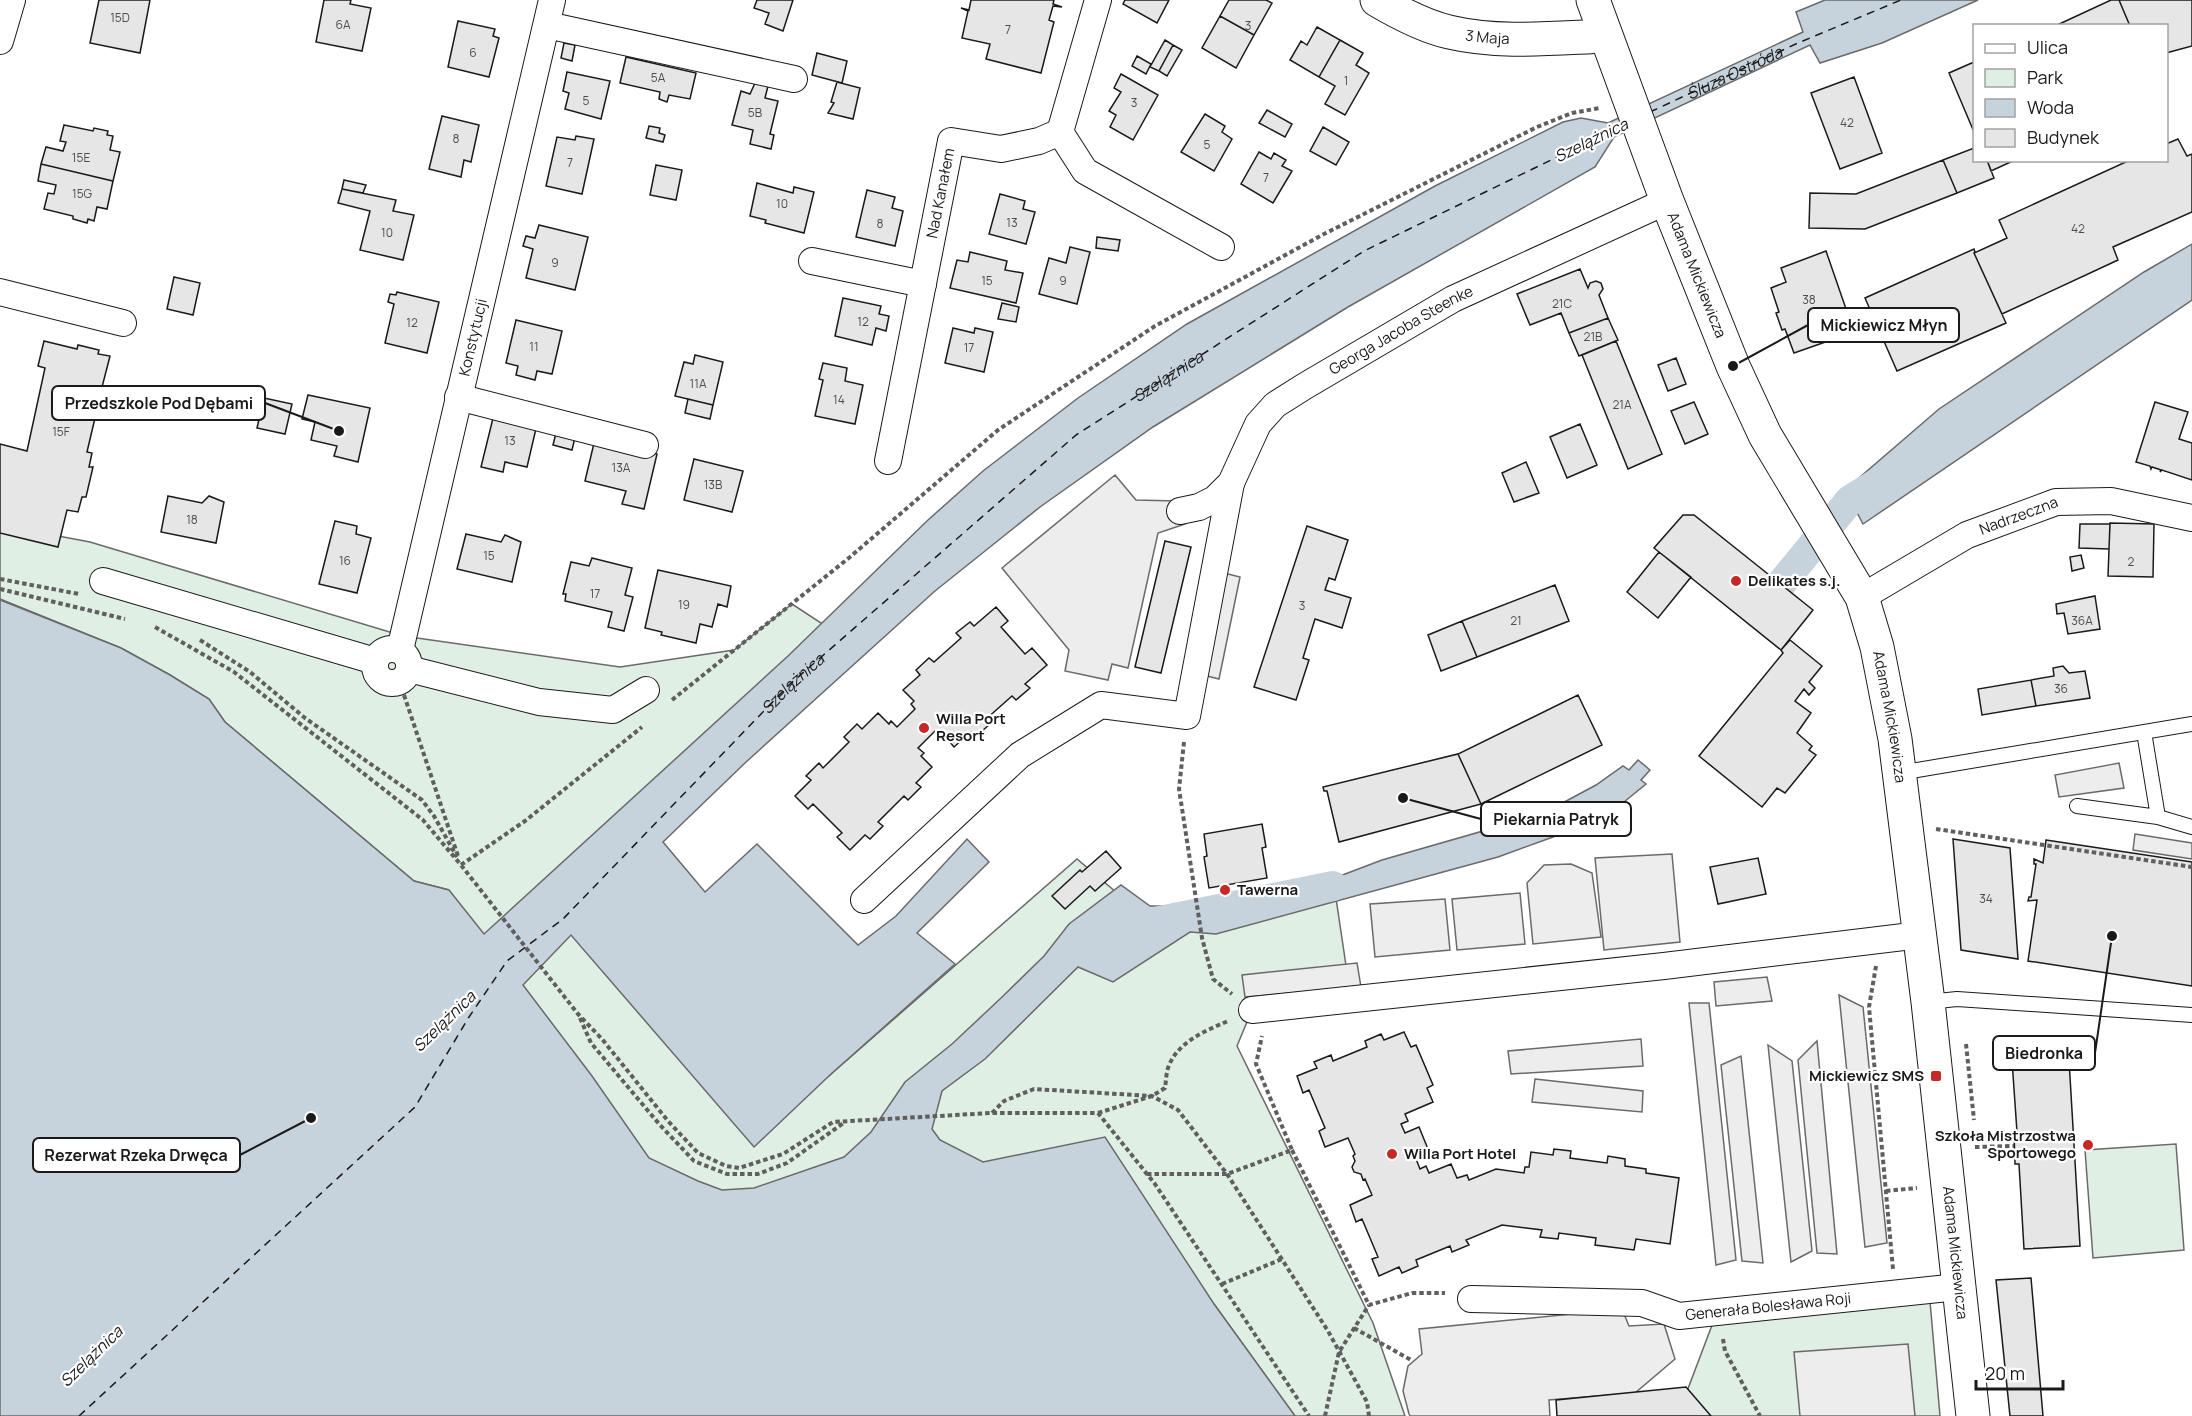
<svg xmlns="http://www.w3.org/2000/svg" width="2192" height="1416" font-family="Manrope,sans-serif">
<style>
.green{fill:#e0efe3;stroke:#6a6a6a;stroke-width:1.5}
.parking{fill:#ededed;stroke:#6a6a6a;stroke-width:1.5}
.water{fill:#c6d2dc;stroke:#6a6a6a;stroke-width:1.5}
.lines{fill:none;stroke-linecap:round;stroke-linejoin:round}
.canal{stroke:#c6d2dc;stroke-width:30}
.ferry{stroke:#1a1a1a;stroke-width:1.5;stroke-dasharray:8 6;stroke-linecap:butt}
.building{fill:#e6e6e6;stroke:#1a1a1a;stroke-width:1.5}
.service-casing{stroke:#1a1a1a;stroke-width:16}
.minor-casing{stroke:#1a1a1a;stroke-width:28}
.tertiary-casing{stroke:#1a1a1a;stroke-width:35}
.secondary-casing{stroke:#1a1a1a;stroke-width:35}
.path{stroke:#5f5f5f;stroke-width:4;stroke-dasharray:4.5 3;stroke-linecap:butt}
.service{stroke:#fff;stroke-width:14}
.minor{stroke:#fff;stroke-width:26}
.tertiary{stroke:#fff;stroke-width:33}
.secondary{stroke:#fff;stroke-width:33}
.poi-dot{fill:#c62828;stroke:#fff;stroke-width:2}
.labels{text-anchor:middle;stroke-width:4.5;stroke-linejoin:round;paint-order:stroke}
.number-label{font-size:12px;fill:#4d4d4d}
.street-label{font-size:15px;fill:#1a1a1a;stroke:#fff}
.poi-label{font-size:15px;font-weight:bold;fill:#1a1a1a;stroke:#fff;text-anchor:start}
.water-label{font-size:16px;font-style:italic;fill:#1a1a1a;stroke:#fff}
.leader{fill:none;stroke:#1a1a1a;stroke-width:2}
.callout-dot{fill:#1a1a1a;stroke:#fff;stroke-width:2}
.callout{fill:#fff;stroke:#1a1a1a;stroke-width:2}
.callout-label{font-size:16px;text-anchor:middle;font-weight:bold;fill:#1a1a1a}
</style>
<rect width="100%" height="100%" fill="#fff"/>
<path class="green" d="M0 525 90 542 403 636 620 667 734 650 792 604 844 638 563 919 799 1102 1077 859 1150 921 1334 885 1351 999 1252 1010 1237 1046 1373 1323 1405 1416H1295L1214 1304 0 1416V800L449 890 414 881 225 722 209 699 170 675 121 648 0 599Z
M2176 1144 2184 1250 2093 1258 2085 1150Z
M1929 1290 1940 1416H1702L1686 1394 1717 1312Z"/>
<path class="parking" d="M1115 475 1136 500 1177 501 1185 524 1158 533 1128 668 1112 664 1108 680 1065 671 1069 650 1002 568Z
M1224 573 1240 577 1219 679 1203 675Z
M2119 763 2124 788 2059 797 2055 775Z
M2135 834 2192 843V859L2133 850Z
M1672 854 1680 942 1604 950 1595 858Z
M1571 864 1592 873 1601 937 1533 944 1527 883 1544 865Z
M1520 893 1525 944 1457 950 1452 899Z
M1445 899 1450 950 1375 957 1370 904Z
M1357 963 1361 987 1245 997 1242 975Z
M1767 977 1772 1001 1716 1006 1714 982Z
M1839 995 1863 1007 1887 1243 1865 1247Z
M1689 1003H1709L1736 1260 1716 1265Z
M1641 1039 1643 1066 1511 1074 1508 1051Z
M1817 1041 1837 1254 1817 1253 1798 1060Z
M1768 1045 1792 1061 1812 1251 1791 1262Z
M1741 1056 1763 1263 1742 1261 1721 1065Z
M1535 1079 1643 1091 1642 1112 1532 1102Z
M1622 1309 1629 1326 1664 1324 1675 1359 1635 1393 1549 1400 1550 1416H1410L1409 1414 1403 1391 1408 1366 1422 1354 1419 1329Z
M1908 1344 1915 1416H1800L1794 1352Z"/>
<path class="water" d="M1825 0H1978L1882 43 1820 63 1810 45 1614 137 1595 167 1348 307 1153 427 1040 507 935 591 745 763 663 842 705 892 757 844 858 945 896 916 967 839 989 862 917 933 955 964 831 1074 754 1147 571 935 523 985 592 1076 649 1158 698 1181 722 1190 754 1188 844 1157 871 1132 905 1082 952 1044 1001 998 1044 956 1069 924 1121 885 1150 906H1183L1188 921 1280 902 1303 890 1382 860 1542 814 1596 785 1623 766 1629 770 1638 760 1650 770 1641 780 1646 784 1624 802 1598 818 1553 837 1498 857 1216 934 1190 932 1113 982 1078 967 985 1059 942 1091 932 1129 940 1140 983 1162 1105 1137 1214 1304 1295 1416H0V600L121 648 170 675 209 699 225 722 414 881 449 890 484 934 788 656 928 520 983 471 1078 398 1187 324 1435 186 1563 122 1581 118 1608 123 1803 32 1796 12Z
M2192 244V300L1863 524 1845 490 1939 409 2144 272Z"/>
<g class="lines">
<path class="canal" d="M1781 584 1850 500 1884 479
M1145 924 1333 886"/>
<g class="ferry">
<path id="s1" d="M1650 112 1798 43 1901 0"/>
<path id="s2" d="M79 1416 415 1107 469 1017 507 961 563 919 789 685 1076 435 1364 251 1621 126"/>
</g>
</g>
<path class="building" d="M99 0H150L140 53 90 43Z
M324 0H351L350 4 371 8 362 51 316 42Z
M757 0H793L783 31 765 24 769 13 754 8Z
M971 0H1054L1053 4 1062 7 1053 6 1049 20 1054 22 1041 73 986 59 990 44 962 38 968 11 961 8 969 10Z
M1125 0H1169L1157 23 1123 4Z
M1229 0H1266L1272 3 1254 35 1220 16Z
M2111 0H2119L2130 26H2055Z
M2119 0H2192V46L2166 53V26H2130Z
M1220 16 1254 35 1236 68 1202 48Z
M458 21 495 29 493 36 499 38 489 77 448 67Z
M1317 27 1340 40 1319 77 1290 60 1301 41 1307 45Z
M1165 40 1173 45 1159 71 1150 67Z
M1340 40 1363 53 1356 65 1369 73 1345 115 1325 104 1335 86 1319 77Z
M564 43 575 45 572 61 561 58Z
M1173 45 1182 50 1167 76 1159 71Z
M817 53 847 61 842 83 812 75Z
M1137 56 1151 64 1146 74 1132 66Z
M626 57 696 73 690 99 669 95 667 102 659 99 660 92 620 83Z
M1974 62V132L1949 73Z
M567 72 610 81 601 119 565 109 569 93 563 91Z
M1121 74 1158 95 1133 140 1110 127 1116 115 1109 111 1121 92 1114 88Z
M1854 77 1882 153 1840 169 1811 93Z
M837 82 860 88 853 119 828 113 834 103 831 102Z
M755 83 768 86 765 98 778 101 770 134 774 135 771 149 750 144 753 130 732 125 741 91 750 94Z
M1267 110 1292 124 1285 137 1259 123Z
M1205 114 1225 126 1222 132 1232 139 1214 171 1181 152Z
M442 116 479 125 471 162 464 160 461 177 429 169Z
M64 125 93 131 94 128 108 131 107 135 113 136 110 150 120 152 113 181 41 164 46 147 63 151 66 142 60 141Z
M649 126 660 128 659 133 665 135 663 142 646 138Z
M1323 127 1349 142 1336 165 1310 151Z
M576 136 594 139 582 194 546 186 557 137 575 140Z
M2178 139 2187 156 2192 154V212L2113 247 2118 260 2002 314 1974 253 2007 238 1999 220 2130 160H2166V144Z
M1974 148V160H1987L1994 178 1957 193 1943 160Z
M1259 152 1271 159 1274 153 1286 160 1282 166 1292 171 1273 203 1241 184Z
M1943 160 1957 193 1865 229 1809 228 1810 193 1856 194Z
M1987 160H2015L1991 171Z
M41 164 113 181 107 209 97 207 94 221 88 219 87 223 73 219V216L44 209 48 193 54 194 56 185 38 181Z
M656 165 682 170 676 200 650 195Z
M344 180 366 185 363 193 342 189Z
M757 183 793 193 794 187 814 192 804 233 765 223 766 220 750 216Z
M342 189 396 200 393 211 414 215 403 260 360 250 370 211 338 203Z
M867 190 895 197 892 208 903 211 895 246 856 237Z
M1000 194 1025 201 1023 209 1035 212 1026 244 989 234Z
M539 225 588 237 575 290 526 278 533 249 523 246 526 236 535 238Z
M1097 237 1120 240 1118 251 1096 248Z
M1070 247 1090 252 1077 304 1039 294 1049 258 1066 263Z
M1974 249 1975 252 1974 253 2006 323 1897 371 1865 298Z
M1826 251 1854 332 1794 353 1785 329 1782 330 1776 313 1779 312 1771 288 1786 282 1781 268Z
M970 252 1007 261 1005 270 1023 273 1016 303 950 288 957 260 968 262Z
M1580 269 1588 288 1590 283 1596 281 1601 283 1603 289 1599 295 1608 318 1569 333 1561 313 1530 325 1517 294Z
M174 277 200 283 193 315 167 309Z
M397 292 439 302 427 353 385 343 394 304 388 302 390 294 396 295Z
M843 298 881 306 879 314 889 316 886 331 876 328 872 345 835 336Z
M1002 303 1019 307 1016 322 998 319Z
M1608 318 1618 340 1579 356 1569 333Z
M516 320 562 331 552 374 537 371 535 380 516 375 518 366 506 363Z
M953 328 974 333 975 328 993 332 984 372 945 363Z
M44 341 77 349 78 345 99 350 98 354 110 356 101 391 110 394 104 420 95 418 87 452 92 453 89 467H93L86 497H82L78 512 67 510 58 547 0 533V444L27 451 45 368 38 366Z
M1616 341 1662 454 1628 469 1582 355Z
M695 355 723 362 713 405 675 396 684 362 693 364Z
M1676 358 1686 384 1668 391 1658 365Z
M823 363 847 368 845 381 863 385 855 424 815 416 823 380 819 379Z
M308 395 370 408 358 462 334 456 337 446 311 440 315 422 302 419Z
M264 398 292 404 285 434 257 428Z
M688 399 713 405 710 419 685 413Z
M1694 402 1708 434 1685 444 1671 411Z
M2155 402 2188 412 2179 439 2192 443V480L2162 470 2160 472 2161 470 2152 467 2151 469 2150 466 2136 462Z
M495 410 538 420 527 467 505 462 503 472 481 467Z
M1580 424 1597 465 1567 478 1550 437Z
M557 429 576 433 572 450 553 445Z
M595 439 657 454 644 509 622 504 626 491 585 481Z
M694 459 743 471 732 512 684 500Z
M1526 462 1539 493 1514 502 1502 473Z
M168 496 202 503 209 496 224 502 216 543 161 532Z
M1683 515H1694L1813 610 1781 650 1654 548Z
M335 521 357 526 356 534 371 538 357 593 319 584Z
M2110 523 2154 524 2153 577 2108 576Z
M2080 524H2110L2109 549 2079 548Z
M1307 526 1348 540 1335 580 1329 578 1325 590 1351 598 1342 628 1315 619 1303 658 1309 660 1296 700 1254 687Z
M466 534 501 542 505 535 521 542 512 582 457 569Z
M1165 541 1191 547 1161 673 1135 667Z
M1659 552 1691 577 1658 618 1627 592Z
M2081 555 2084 568 2072 571 2070 557Z
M592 558 632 568 625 595 633 597 624 631 608 627 612 612 565 601 566 594H563L571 562 589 566Z
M658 570 731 586 727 607 718 604 712 627 700 624 696 643 661 635 662 632 645 628Z
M1555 585 1569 621 1477 657 1462 621Z
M2095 596 2100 629 2068 634 2064 613 2057 614 2056 604Z
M996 607 1008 621 1001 627 1025 654 1032 648 1047 665 1025 684 1030 688 1016 700 1012 696 985 720 989 725 975 737 971 732 954 747 944 735 941 738 935 731 918 748 924 753 921 756 932 767 916 783 921 787 908 800 904 796 878 822 883 826 870 839 865 835 850 850 837 837 842 833 813 804 808 809 795 796 811 780 806 776 819 763 823 768 849 742 844 737 857 724 862 729 878 713 889 724 891 721 897 727 915 709 911 704 914 701 903 690 920 675 916 670 929 658 934 662 961 638 956 633 970 622 974 626Z
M1462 621 1477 657 1441 671 1428 635Z
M1790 640 1822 666 1809 682 1815 688 1809 695 1804 689 1795 701 1811 713 1797 733 1812 746 1809 750 1816 755 1785 793 1777 788 1762 807 1699 756 1783 653 1781 650Z
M2063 666 2069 673 2085 671 2090 698 2036 706 2031 680 2054 676 2053 668Z
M2031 680 2036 706 1982 715 1978 689Z
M1578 695 1602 745 1481 804 1458 754Z
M1458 754 1481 804 1339 842 1327 791H1324L1323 787Z
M1262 824 1266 847 1262 848 1267 878 1209 888 1204 857 1207 856 1204 834Z
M1953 839 2010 848 2018 959 1961 950Z
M2046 840 2192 862V986L2028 961 2037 900 2028 901 2029 897H2031L2036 864H2034V859L2043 863Z
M1106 851 1121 868 1095 891 1090 886 1065 909 1052 896 1080 870 1082 872Z
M1758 858 1766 894 1718 904 1710 867Z
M1404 1032 1411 1047 1416 1045 1433 1085 1427 1088 1433 1102 1405 1114 1408 1121 1401 1124 1405 1133 1419 1127 1430 1154 1416 1159 1420 1169 1426 1166 1429 1173 1451 1164 1457 1178 1467 1175 1469 1180 1496 1169 1524 1173 1525 1167H1529L1531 1152 1553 1155 1554 1149 1571 1151 1570 1158 1607 1163 1608 1156 1625 1159V1166L1646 1169V1173L1679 1178 1670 1244 1636 1239 1634 1250 1595 1245 1596 1238 1559 1233 1558 1239 1540 1237 1542 1230 1502 1225 1466 1240 1469 1245 1452 1252 1450 1246 1416 1260 1418 1266 1402 1273 1399 1267 1379 1276 1372 1259 1378 1257 1362 1219 1356 1222 1350 1205 1372 1195 1365 1179 1363 1180 1361 1174 1354 1172 1352 1167 1355 1161 1353 1156 1355 1154 1348 1138 1325 1147 1319 1131 1325 1128 1309 1090 1303 1093 1297 1076 1317 1068 1314 1062 1331 1055 1333 1061 1367 1047 1365 1041 1381 1034 1384 1040Z
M2068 1043 2080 1246 2024 1249 2019 1164H2015L2014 1132H2017L2011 1046Z
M2031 1278 2043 1416H2010L1996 1280Z
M1686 1387 1711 1416H1557L1556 1400Z"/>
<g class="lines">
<defs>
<path id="service" d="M2144 732 2158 817 2192 827
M1899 773 2192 724
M2077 806 2158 817
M1928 1002 1957 999 2192 1015"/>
<g id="minor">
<path d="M1098 0 1060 132 1085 171 1221 247"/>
<path d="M547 25 794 79"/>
<path d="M0 41 12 0"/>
<path d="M812 261 923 284"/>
<path d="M0 292 123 323"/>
<path d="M458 397 645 445"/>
<path id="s3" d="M888 461 951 141 1001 149 1039 141 1060 132"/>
<path id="s4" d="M1180 511 1199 507 1215 499 1231 483 1258 424 1275 405 1305 386 1453 299 1667 201"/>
<path d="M103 581 375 661"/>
<path id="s5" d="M1862 597 1967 535 2056 502 2111 501 2192 518"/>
<circle cx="392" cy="666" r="17"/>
<path id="s6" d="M400 650 552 0"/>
<path d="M409 669 539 702 613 710 646 690"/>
<path d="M864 900 1020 755 1101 705 1187 716 1231 483"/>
<path d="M1252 1010 1664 966 1920 935"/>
<path id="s7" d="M1471 1299 1642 1303 1679 1316 1958 1287"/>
</g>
<g id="tertiary">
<path id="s8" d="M1377 0C1399 13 1423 26 1449 32 1500 44 1554 38 1606 36"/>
</g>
<g id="secondary">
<path id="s9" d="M1593 0 1667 201 1733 366 1765 435 1862 597 1877 647 1895 739 1928 1002 1973 1416"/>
</g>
</defs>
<use href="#service" class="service-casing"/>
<use href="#minor" class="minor-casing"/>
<use href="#tertiary" class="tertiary-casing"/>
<use href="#secondary" class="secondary-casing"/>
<path class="path" d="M0 579 79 594
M0 589 125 619
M155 627 234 672 423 820 461 865 578 1014 602 1039 668 1121 698 1153 726 1166 739 1168 783 1154 833 1122 991 1113H1098L1155 1184 1309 1416
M200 640 250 672 305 718 422 800 434 816 457 857
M404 695 458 856
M672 700 850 557 998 430 1155 326 1324 234 1537 127 1572 113 1600 108
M1184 742 1179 789 1202 938 1213 979 1232 994
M1936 829 2192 867
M461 865 525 821 642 727
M1876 966 1869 1007 1893 1269
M580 1018 591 1043 660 1125 694 1161 727 1174H758L787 1163 845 1122
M1966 1044 1974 1120
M992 1113 1004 1101 1034 1089 1152 1096 1178 1110 1227 1174 1328 1331 1367 1402 1369 1416
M1098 1113 1152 1096 1165 1088C1166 1082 1166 1074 1168 1068 1177 1042 1205 1031 1228 1021
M1975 1147 2014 1146
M1292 1150 1369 1305 1412 1293H1445
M1147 1174H1227L1292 1150 1256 1064 1262 1036
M1886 1191 1917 1188
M1222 1284 1282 1259
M1354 1328 1411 1360
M1723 1339 1725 1351 1760 1416
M1325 1416 1339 1352 1369 1305"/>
<use href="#service" class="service"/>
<use href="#minor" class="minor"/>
<use href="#tertiary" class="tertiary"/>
<use href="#secondary" class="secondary"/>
</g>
<g class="poi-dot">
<circle cx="1736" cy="581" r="6"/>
<circle cx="924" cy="728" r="6"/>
<circle cx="1225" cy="890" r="6"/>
<rect x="1930" y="1070" width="12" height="12" rx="3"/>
<circle cx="2088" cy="1145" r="6"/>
<circle cx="1392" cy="1154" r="6"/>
</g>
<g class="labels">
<g class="number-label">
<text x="120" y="22">15D</text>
<text x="343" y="29">6A</text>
<text x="1248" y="30">3</text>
<text x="1008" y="34">7</text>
<text x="473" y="57">6</text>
<text x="658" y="82">5A</text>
<text x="1346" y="85">1</text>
<text x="586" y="105">5</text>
<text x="1134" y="107">3</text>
<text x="755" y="117">5B</text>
<text x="1847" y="127">42</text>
<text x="456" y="143">8</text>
<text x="1207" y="149">5</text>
<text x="81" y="162">15E</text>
<text x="570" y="167">7</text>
<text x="1266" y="182">7</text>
<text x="82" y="198">15G</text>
<text x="782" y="208">10</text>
<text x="1012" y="227">13</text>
<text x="880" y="228">8</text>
<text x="2078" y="233">42</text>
<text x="387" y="237">10</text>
<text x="555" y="267">9</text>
<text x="987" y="285">15</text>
<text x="1063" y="285">9</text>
<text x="1809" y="304">38</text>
<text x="1562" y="308">21C</text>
<text x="863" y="326">12</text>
<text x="412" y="327">12</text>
<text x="1593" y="341">21B</text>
<text x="534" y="351">11</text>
<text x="969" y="352">17</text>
<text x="698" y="388">11A</text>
<text x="839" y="404">14</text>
<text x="1622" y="409">21A</text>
<text x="61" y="436">15F</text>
<text x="510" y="445">13</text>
<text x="621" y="472">13A</text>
<text x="713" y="489">13B</text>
<text x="192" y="524">18</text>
<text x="489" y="560">15</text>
<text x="345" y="565">16</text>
<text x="2131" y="566">2</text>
<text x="595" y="598">17</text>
<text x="684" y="609">19</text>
<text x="1302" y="610">3</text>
<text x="1516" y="625">21</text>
<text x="2082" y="625">36A</text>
<text x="2061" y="693">36</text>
<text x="1986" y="903">34</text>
</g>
<g class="street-label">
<text dy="5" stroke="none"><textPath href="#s8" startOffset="118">3 Maja</textPath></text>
<text dy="5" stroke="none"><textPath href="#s3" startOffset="273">Nad Kanałem</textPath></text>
<text dy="5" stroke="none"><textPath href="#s9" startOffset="294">Adama Mickiewicza</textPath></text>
<text dy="5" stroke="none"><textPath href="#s4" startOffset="297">Georga Jacoba Steenke</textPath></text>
<text dy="5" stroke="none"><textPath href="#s6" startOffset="321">Konstytucji</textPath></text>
<text dy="5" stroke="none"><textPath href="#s5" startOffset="177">Nadrzeczna</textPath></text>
<text dy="5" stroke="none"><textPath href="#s9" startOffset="780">Adama Mickiewicza</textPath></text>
<text dy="5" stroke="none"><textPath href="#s9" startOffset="1320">Adama Mickiewicza</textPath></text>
<text dy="5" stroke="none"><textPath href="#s7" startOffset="300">Generała Bolesława Roji</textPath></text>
</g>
<g class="poi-label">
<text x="1748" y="586">Delikates s.j.</text>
<text x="936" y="724">Willa Port<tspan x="936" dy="17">Resort</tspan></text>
<text x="1237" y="895">Tawerna</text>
<text x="1924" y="1081" text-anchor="end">Mickiewicz SMS</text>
<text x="2076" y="1141" text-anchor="end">Szkoła Mistrzostwa<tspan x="2076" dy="17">Sportowego</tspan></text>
<text x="1404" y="1159">Willa Port Hotel</text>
</g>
<g class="water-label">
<text dy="6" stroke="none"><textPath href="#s1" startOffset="93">Śluza Ostróda</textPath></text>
<text transform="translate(1591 140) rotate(-26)" y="6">Szelążnica</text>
<text dy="6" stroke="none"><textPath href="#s2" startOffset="1514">Szelążnica</textPath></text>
<text dy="6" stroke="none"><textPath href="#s2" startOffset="1028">Szelążnica</textPath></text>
<text transform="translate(444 1021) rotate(-44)" y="6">Szelążnica</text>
<text transform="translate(91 1356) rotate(-44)" y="6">Szelążnica</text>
</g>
</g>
<path class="leader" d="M1733 366L1808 325M339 431L265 403M1403 798L1481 819M2112 936L2095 1053M311 1118L240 1155"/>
<g class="callout-dot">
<circle cx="1733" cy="366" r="6"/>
<circle cx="339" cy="431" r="6"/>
<circle cx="1403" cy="798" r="6"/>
<circle cx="2112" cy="936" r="6"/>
<circle cx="311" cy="1118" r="6"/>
</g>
<g class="callout">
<rect x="1808" y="308" width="151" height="34" rx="6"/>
<rect x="52" y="386" width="213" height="34" rx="6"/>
<rect x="1481" y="802" width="150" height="34" rx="6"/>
<rect x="1993" y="1036" width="102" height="34" rx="6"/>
<rect x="33" y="1138" width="207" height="34" rx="6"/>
</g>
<g class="callout-label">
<text x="1884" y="331">Mickiewicz Młyn</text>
<text x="159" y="409">Przedszkole Pod Dębami</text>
<text x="1556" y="825">Piekarnia Patryk</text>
<text x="2044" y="1059">Biedronka</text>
<text x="136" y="1161">Rezerwat Rzeka Drwęca</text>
</g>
<rect x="1973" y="24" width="195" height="138" fill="#ffffff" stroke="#a3a3a3" stroke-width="1.5"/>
<rect x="1985" y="44" width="30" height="9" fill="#ffffff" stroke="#a3a3a3" stroke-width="1.5"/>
<text x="2027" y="54" font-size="18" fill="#1a1a1a">Ulica</text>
<rect x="1985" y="69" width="30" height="18" fill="#e0efe3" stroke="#a3a3a3" stroke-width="1.5"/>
<text x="2027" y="84" font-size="18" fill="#1a1a1a">Park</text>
<rect x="1985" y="99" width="30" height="18" fill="#c6d2dc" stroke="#a3a3a3" stroke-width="1.5"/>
<text x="2027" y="114" font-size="18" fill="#1a1a1a">Woda</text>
<rect x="1985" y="129" width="30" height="18" fill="#e6e6e6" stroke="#a3a3a3" stroke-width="1.5"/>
<text x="2027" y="144" font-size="18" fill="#1a1a1a">Budynek</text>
<path d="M1976 1380v9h87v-9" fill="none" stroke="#1a1a1a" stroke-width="3"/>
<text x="1985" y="1380" font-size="18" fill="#1a1a1a" stroke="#ffffff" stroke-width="4.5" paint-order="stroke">20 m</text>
</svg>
